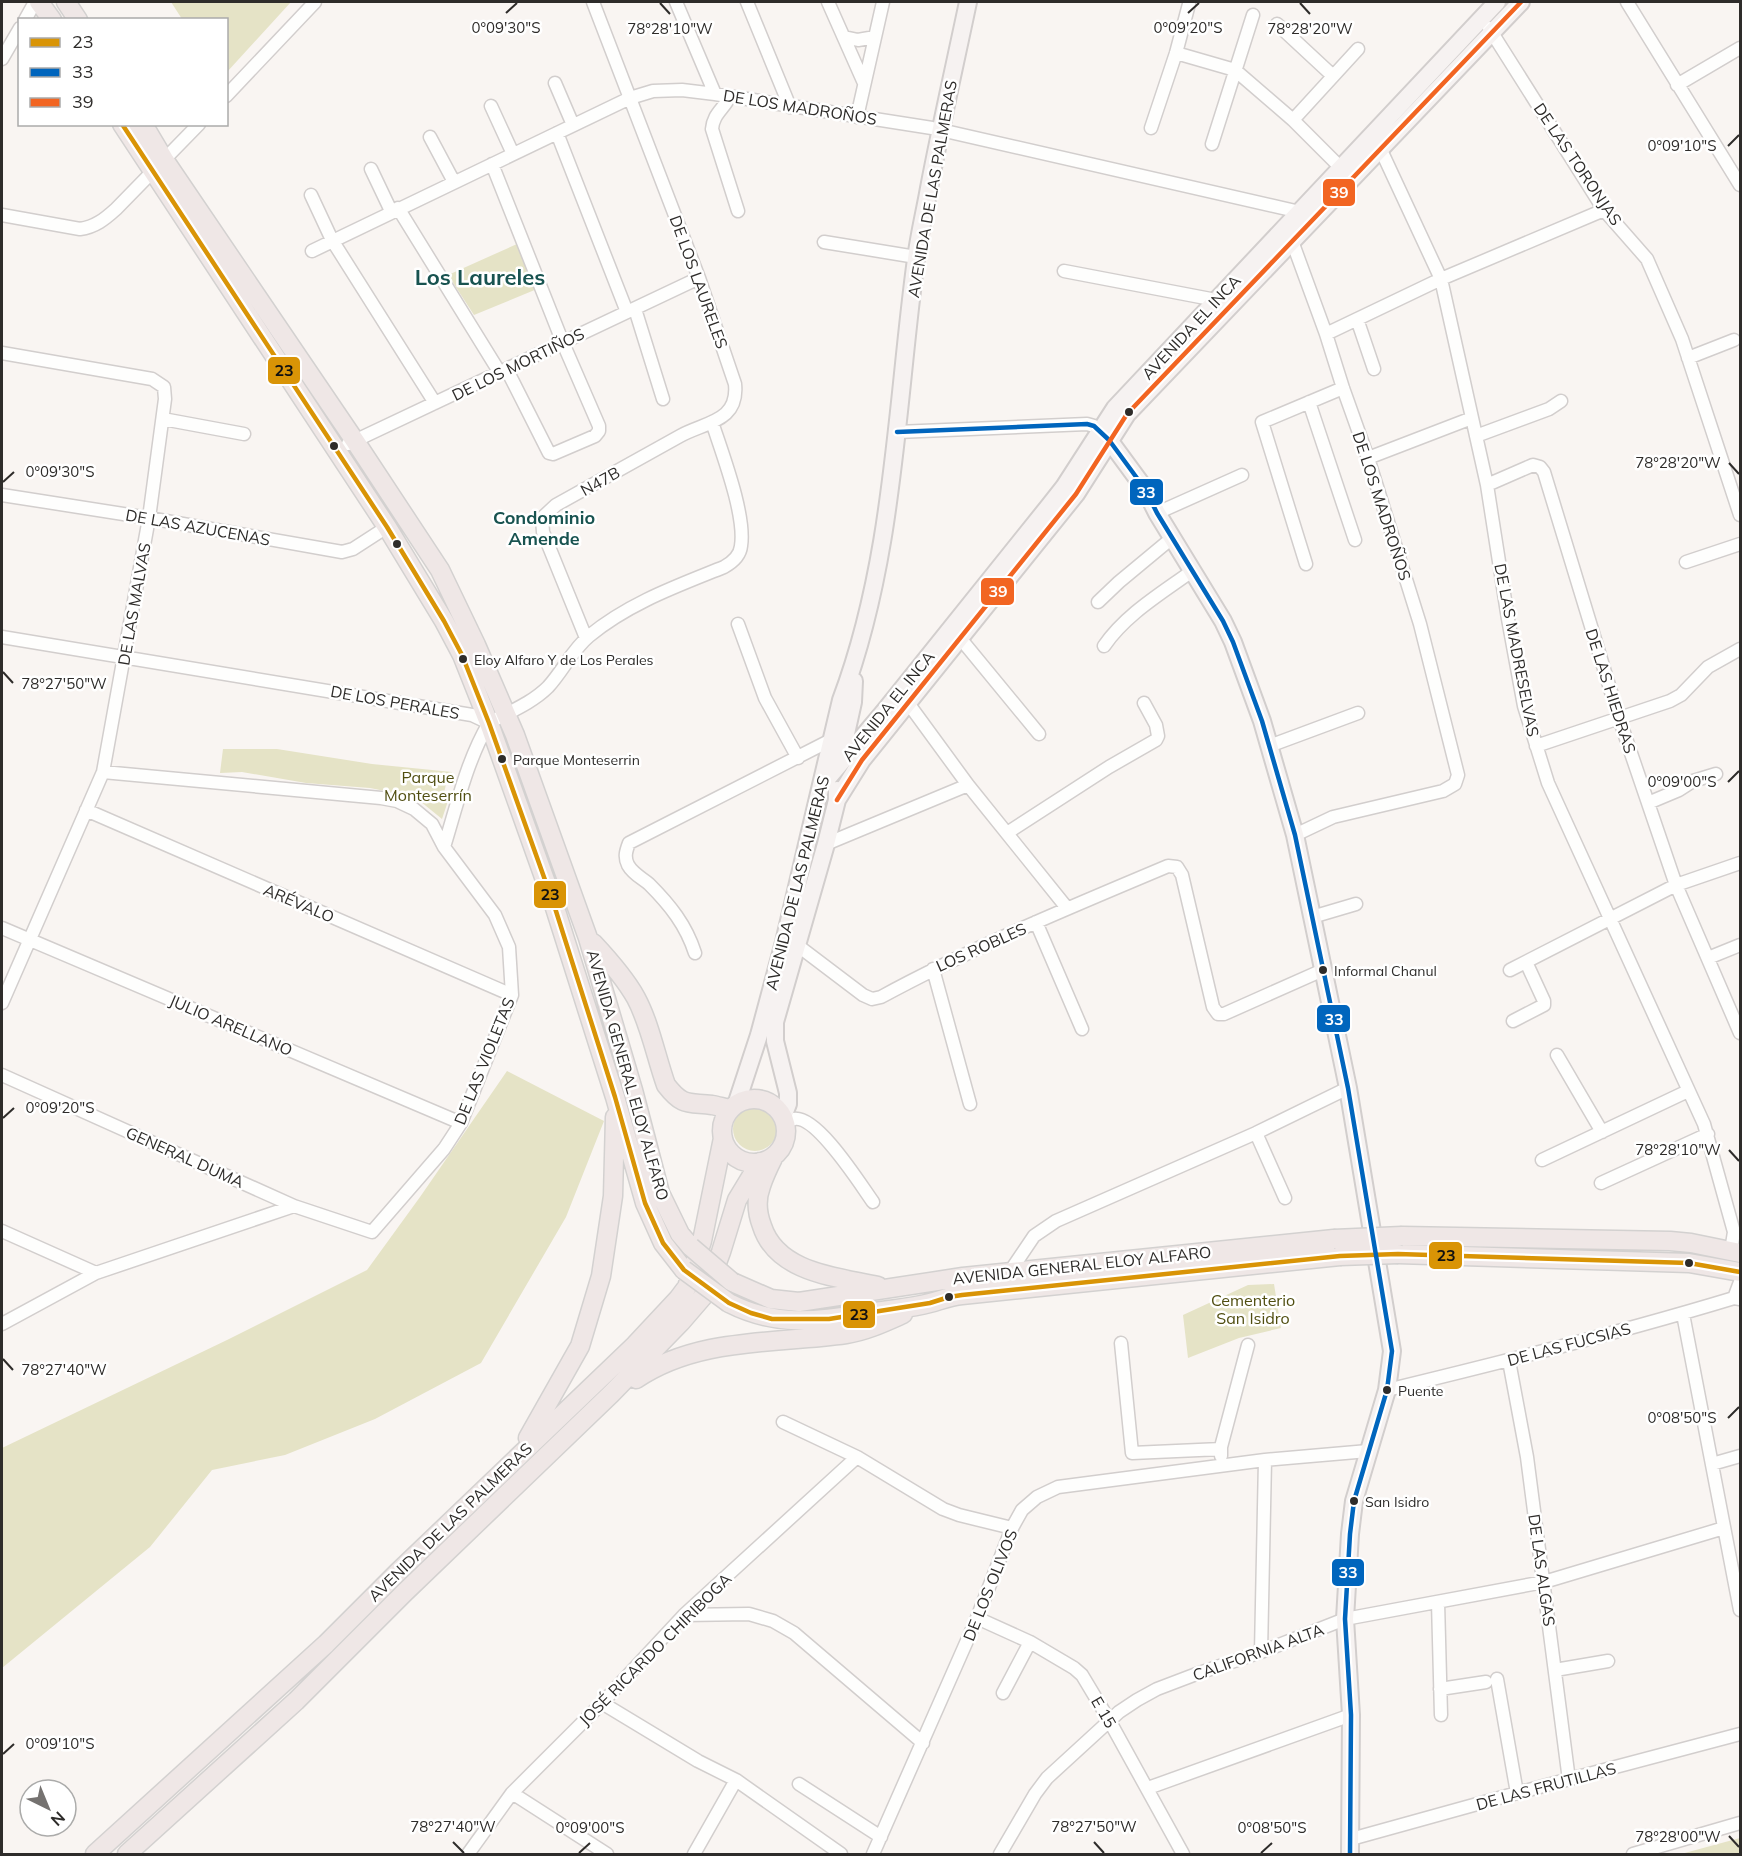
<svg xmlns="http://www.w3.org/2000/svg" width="1742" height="1856" font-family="Mulish,sans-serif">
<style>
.green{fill:#e5e3c6}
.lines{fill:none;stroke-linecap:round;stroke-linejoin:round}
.street-casing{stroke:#d2cecd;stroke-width:15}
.secondary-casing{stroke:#d2cecd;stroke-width:20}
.primary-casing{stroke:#d3d1d0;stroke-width:21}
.street{stroke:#fefefd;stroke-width:12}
.secondary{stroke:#f6f2f1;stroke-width:16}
.primary{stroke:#efe7e6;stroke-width:18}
.primary-bridge-casing{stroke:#d3d1d0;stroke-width:21;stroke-linecap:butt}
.primary-bridge{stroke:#efe7e6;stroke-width:18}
.bus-1-casing{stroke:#fff;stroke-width:9}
.bus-2-casing{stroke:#fff;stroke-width:9}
.bus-3-casing{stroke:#fff;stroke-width:9}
.bus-1{stroke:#d99406;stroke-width:4.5}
.bus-2{stroke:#0065bd;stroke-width:4.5}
.bus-3{stroke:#f26522;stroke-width:4.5}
.ticks{fill:none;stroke:#2e2c2a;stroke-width:2}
.bus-dot{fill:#2e2c2a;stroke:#fff;stroke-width:2}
.labels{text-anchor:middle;stroke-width:5;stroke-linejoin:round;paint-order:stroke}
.bus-label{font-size:14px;fill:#2e2c2a;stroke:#fff;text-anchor:start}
.street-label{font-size:16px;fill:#2e2c2a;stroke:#fff}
.park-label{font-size:16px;fill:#504e11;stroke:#fff}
.neighbourhood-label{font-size:18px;font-weight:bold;fill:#185350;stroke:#fff}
.district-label{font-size:22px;font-weight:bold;fill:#185350;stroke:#fff}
.ticks-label{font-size:15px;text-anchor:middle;fill:#2e2c2a;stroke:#fff;stroke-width:5;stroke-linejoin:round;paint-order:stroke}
.line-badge{stroke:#fff;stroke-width:2}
.badge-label{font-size:16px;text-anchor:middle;font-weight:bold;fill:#fff}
.pale-badge-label{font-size:16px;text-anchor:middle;font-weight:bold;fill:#111}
</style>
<rect width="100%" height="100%" fill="#f9f5f2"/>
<path class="green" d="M171 2H291L227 72 226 20 182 19Z
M517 244 537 289 474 315 448 275Z
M223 749H277L372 764 452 772 447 780 444 793 449 798 442 819 415 797 370 788 306 783 242 772 220 773Z
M507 1071 604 1121 566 1217 481 1363 375 1419 285 1455 212 1470 150 1547 2 1668V1448L227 1340 367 1270 420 1197Z
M733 1129a22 22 0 1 1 44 0a22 22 0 1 1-44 0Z
M1274 1284 1281 1328 1239 1338 1188 1358 1183 1315 1248 1285Z
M1740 1838V1854H1681Z"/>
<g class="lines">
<defs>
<path id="street" d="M676 2 715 94
M747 2 790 107
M828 2 864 83
M1627 2 1740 185
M25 20 35 2
M1277 24 1333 76
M1489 28 1604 210 1647 259 1682 339 1740 515
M844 37 858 40 875 37
M1176 53 1235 70 1293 120 1340 167
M2 59 20 28
M555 83 573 125
M1677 85 1740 48
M226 96 315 2
M730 96C724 109 713 114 712 129L738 211
M491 106 513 154
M857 117 883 2
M1293 120 1358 49
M1151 128 1176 53 1189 4
M557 133 627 312
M430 137 454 182
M1212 144 1253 15
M1380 148 1441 279 1487 485 1508 619 1524 706 1548 783 1704 1124 1734 1232 1731 1251
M492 164 563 343 599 426V431L595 436 553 454 549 453 507 370
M371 169 391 211
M311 195 332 240 435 403
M398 208 500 373
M2 215 80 229C95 227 105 219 116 209L199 124
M1292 241 1326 334 1343 388 1368 458 1420 624 1458 775 1455 784 1443 791 1333 817 1295 835
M824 242 916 257
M312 251 630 98 653 91 682 90 715 94 932 128 1300 212 1303 215
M1064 271 1216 300
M635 309 663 399
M1357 319 1374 369
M1326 334 1441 279 1604 210
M2 353 152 379 164 387 165 399 149 518 103 772 2 1003
M1688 358 1734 340
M1309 402 1355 540
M163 419 244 434
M897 432 1087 424 1094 426 1100 431
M1476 436 1549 409 1561 401
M348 444 699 278
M1368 458 1472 418
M1487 485 1533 465 1540 467 1544 472 1619 718 1676 885 1740 1033
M2 495 149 518 342 552 353 549 387 527
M1157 513 1242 475
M1686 562 1740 544
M1306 564 1262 422 1343 388
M1098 602 1119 582 1172 538
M738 624 765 698 798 758
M2 637 472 715 489 723
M586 638 543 532 542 518 556 505 680 436C705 422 739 422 735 384L699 278 593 2
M960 638 1039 734
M1104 646C1126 614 1162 593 1192 571
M908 703 968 785 1067 908
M489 723C509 712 532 703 548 687 563 671 572 650 589 636 629 603 677 586 724 567 733 562 740 556 741 546 746 515 722 453 712 422
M1269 746 1358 713
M1536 746 1670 701 1681 695 1708 667 1740 649
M1648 803 1679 790 1693 781 1716 774
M86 810 512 995
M1007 833 1109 767 1156 740 1158 736 1156 725 1144 703
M826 844 968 785
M444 847C457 805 467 760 489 723
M1312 917 1356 904
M1036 922 1082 1029
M2 928 461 1123
M797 945 863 995 872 999 881 997C973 947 1071 907 1168 866L1177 867 1182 875 1213 1007 1218 1014H1224L1323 970
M695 953C686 925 670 905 649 884 642 878 633 874 628 865 624 857 626 851 629 843L831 740
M1708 958 1740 945
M933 969 970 1104
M1510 970 1676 885 1740 863
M1513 1021 1544 1005V1001L1526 962
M1557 1055 1602 1132
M2 1075 294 1206 372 1232 444 1149 461 1123 512 995 509 947 495 915 444 847 432 824 414 809 397 801 381 798 103 772
M785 1122C786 1122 793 1119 794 1119 817 1115 860 1184 873 1202
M1256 1133 1285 1198
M1542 1160 1688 1091
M1601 1183 1708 1134
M2 1231 96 1273
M1009 1273 1034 1236 1056 1221 1256 1133 1348 1088
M1734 1298 1740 1282
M1683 1314 1740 1610
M2 1324 96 1273 294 1206
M1121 1343 1132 1453 1221 1449
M1509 1361 1527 1457 1569 1780
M1387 1390C1503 1362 1619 1333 1734 1298L1740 1299
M783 1422 857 1457 943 1509 959 1515 1012 1528
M1221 1456V1447L1248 1345
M1712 1464 1740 1456
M1438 1602 1441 1715
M684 1615 749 1614 773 1621 794 1633 923 1743
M977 1618 1030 1642 1074 1668 1082 1675 1109 1720 1183 1854
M1261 1652 1265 1460
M1555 1670 1608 1661
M1497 1679 1517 1793
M1440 1689 1486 1682
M1003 1693 1030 1642
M602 1703 698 1761 736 1780 841 1854
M799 1784 881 1837
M1148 1788 1351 1715
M512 1793 607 1854
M1351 1839 1517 1793 1740 1734
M468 1854 512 1793 602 1703 684 1615 857 1457
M694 1854 736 1780
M873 1854 977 1618 1012 1528 1022 1510 1037 1497 1058 1487 1265 1460 1368 1451
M1000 1854 1035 1794 1047 1778 1119 1712 1137 1700 1157 1689 1199 1673 1261 1652 1345 1619 1544 1582 1724 1528
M1633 1854 1740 1823"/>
<path id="secondary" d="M1100 431 1109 440 1145 489 1157 513 1223 621 1233 642 1262 721 1295 835 1348 1088 1392 1351 1387 1390 1354 1501 1350 1534 1345 1619 1351 1715 1350 1854
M840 761 853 702 854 681
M822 785 883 713 1049 506 1064 487 1115 408 1497 2
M837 800 862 760 1076 494 1127 414 1521 2
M736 1105 759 1035 784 942 841 700C894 559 896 407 916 259 919 235 925 211 929 188 941 125 955 64 968 2
M783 1117 788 1104V1093L775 1041V1022L826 844 837 800V790"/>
<path id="primary" d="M39 2 52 20
M66 2 78 20
M122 124 387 527 444 621 462 655 489 723 555 908 615 1097 645 1203 663 1243 684 1270
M143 124 165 161 355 441 440 570 476 645 515 735 588 938 633 1090 660 1193 680 1234 691 1247
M593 943C608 959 625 978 636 998 650 1024 656 1057 666 1085 683 1107 688 1102 712 1105 718 1106 725 1108 731 1109
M722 1131a32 32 0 1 1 64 0a32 32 0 1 1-64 0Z
M774 1156C769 1166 764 1176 761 1186 756 1199 757 1213 762 1226 777 1273 837 1277 878 1286
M1402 1236 1670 1241 1691 1243 1740 1253
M1398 1254 1689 1263 1740 1272
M732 1282 771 1299 799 1302 963 1277 1334 1239
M729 1303C780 1329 821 1320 875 1312 893 1309 912 1308 930 1303 941 1300 951 1296 962 1295L1340 1256
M636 1379C698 1337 775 1344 846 1334 866 1331 885 1322 903 1314
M528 1438 580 1346 601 1276 613 1196 615 1117
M95 1854 326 1644 398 1572 635 1345 678 1299 687 1287 702 1241 723 1138
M127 1854 296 1701 404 1593 611 1394 681 1322 706 1293 721 1252 737 1200 760 1162"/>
</defs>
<use href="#street" class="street-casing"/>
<use href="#secondary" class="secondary-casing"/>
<use href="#primary" class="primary-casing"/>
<use href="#street" class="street"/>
<use href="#secondary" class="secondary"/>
<use href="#primary" class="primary"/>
<defs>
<path id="primary-bridge" d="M1334 1239 1402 1236
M691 1247 732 1282
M1340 1256 1398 1254
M684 1270 729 1303"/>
</defs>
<use href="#primary-bridge" class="primary-bridge-casing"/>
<use href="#primary-bridge" class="primary-bridge"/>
<defs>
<path id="bus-1" d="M122 124 387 527 444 621 462 655 489 723 555 908 615 1097 645 1203 663 1243 684 1270 729 1303 751 1313 772 1319H829L930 1303 949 1297 962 1295 1340 1256 1398 1254 1689 1263 1740 1272"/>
<path id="bus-2" d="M897 432 1087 424 1094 426 1109 440 1145 489 1157 513 1223 621 1233 642 1262 721 1295 835 1348 1088 1392 1351 1387 1390 1354 1501 1350 1534 1345 1619 1351 1715 1350 1854"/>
<path id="bus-3" d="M837 800 862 760 1076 494 1127 414 1521 2"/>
</defs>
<use href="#bus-1" class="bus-1-casing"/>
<use href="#bus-2" class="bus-2-casing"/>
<use href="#bus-3" class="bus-3-casing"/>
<use href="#bus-1" class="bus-1"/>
<use href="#bus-2" class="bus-2"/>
<use href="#bus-3" class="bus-3"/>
</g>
<path class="ticks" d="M660 3 670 14M1300 3 1310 14M506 13 517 3M1188 13 1199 3M1728 146 1739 135M1729 463 1739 474M3 482 14 472M3 672 13 683M1728 782 1739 771M3 1118 14 1108M1729 1150 1739 1161M3 1359 13 1370M1728 1418 1739 1407M3 1754 14 1744M1729 1836 1739 1847M453 1842 464 1853M1094 1842 1104 1853M579 1853 590 1843M1261 1853 1272 1843"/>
<g class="bus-dot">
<circle cx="1129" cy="412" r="5"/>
<circle cx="334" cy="446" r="5"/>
<circle cx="397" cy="544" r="5"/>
<circle cx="463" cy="659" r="5"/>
<circle cx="502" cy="759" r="5"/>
<circle cx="1323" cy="970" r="5"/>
<circle cx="1689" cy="1263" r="5"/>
<circle cx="949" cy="1297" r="5"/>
<circle cx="1387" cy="1390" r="5"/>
<circle cx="1354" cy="1501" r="5"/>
</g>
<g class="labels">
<g class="bus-label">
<text x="474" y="665">Eloy Alfaro Y de Los Perales</text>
<text x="513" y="765">Parque Monteserrin</text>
<text x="1334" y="976">Informal Chanul</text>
<text x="1398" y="1396">Puente</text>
<text x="1365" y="1507">San Isidro</text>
</g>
<g class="street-label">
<text transform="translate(800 107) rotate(9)" y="6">DE LOS MADROÑOS</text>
<text transform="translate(1578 164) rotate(56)" y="6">DE LAS TORONJAS</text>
<text transform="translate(932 189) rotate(-80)" y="6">AVENIDA DE LAS PALMERAS</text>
<text transform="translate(699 282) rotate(70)" y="6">DE LOS LAURELES</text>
<text transform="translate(1191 327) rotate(-47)" y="6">AVENIDA EL INCA</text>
<text transform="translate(518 364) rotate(-26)" y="6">DE LOS MORTIÑOS</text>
<text transform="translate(600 481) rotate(-29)" y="6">N47B</text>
<text transform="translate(1382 506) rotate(72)" y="6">DE LOS MADROÑOS</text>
<text transform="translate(198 527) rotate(10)" y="6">DE LAS AZUCENAS</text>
<text transform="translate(134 604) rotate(-80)" y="6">DE LAS MALVAS</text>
<text transform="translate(1517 650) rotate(79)" y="6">DE LAS MADRESELVAS</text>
<text transform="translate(1611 691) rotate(72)" y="6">DE LAS HIEDRAS</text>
<text transform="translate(395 702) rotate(10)" y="6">DE LOS PERALES</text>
<text transform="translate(888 706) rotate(-51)" y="6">AVENIDA EL INCA</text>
<text transform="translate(797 883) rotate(-76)" y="6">AVENIDA DE LAS PALMERAS</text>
<text transform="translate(299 903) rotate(23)" y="6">ARÉVALO</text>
<text transform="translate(981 947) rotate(-24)" y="6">LOS ROBLES</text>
<text transform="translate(231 1025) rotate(23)" y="6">JULIO ARELLANO</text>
<text transform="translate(484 1061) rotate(-68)" y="6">DE LAS VIOLETAS</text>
<text transform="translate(628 1075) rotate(74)" y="6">AVENIDA GENERAL ELOY ALFARO</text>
<text transform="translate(185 1157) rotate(24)" y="6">GENERAL DUMA</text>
<text transform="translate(1082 1265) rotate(-6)" y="6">AVENIDA GENERAL ELOY ALFARO</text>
<text transform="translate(1569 1344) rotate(-15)" y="6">DE LAS FUCSIAS</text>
<text transform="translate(450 1522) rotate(-44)" y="6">AVENIDA DE LAS PALMERAS</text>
<text transform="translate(1542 1570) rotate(82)" y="6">DE LAS ALGAS</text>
<text transform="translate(990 1585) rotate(-68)" y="6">DE LOS OLIVOS</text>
<text transform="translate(655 1649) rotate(-45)" y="6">JOSÉ RICARDO CHIRIBOGA</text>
<text transform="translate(1258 1652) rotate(-20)" y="6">CALIFORNIA ALTA</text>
<text transform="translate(1104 1712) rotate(60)" y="6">E 15</text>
<text transform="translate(1546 1786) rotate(-15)" y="6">DE LAS FRUTILLAS</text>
</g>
<g class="park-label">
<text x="428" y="783">Parque<tspan x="428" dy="18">Monteserrín</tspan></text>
<text x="1253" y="1306">Cementerio<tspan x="1253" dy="18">San Isidro</tspan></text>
</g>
<g class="neighbourhood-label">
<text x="544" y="524">Condominio<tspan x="544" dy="21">Amende</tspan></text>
</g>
<g class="district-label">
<text x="480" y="285">Los Laureles</text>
</g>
</g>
<g class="ticks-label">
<text x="506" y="33">0°09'30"S</text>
<text x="1188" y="33">0°09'20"S</text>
<text x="670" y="34">78°28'10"W</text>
<text x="1310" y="34">78°28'20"W</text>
<text x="1682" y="151">0°09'10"S</text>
<text x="1678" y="468">78°28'20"W</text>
<text x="60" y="477">0°09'30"S</text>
<text x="64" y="689">78°27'50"W</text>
<text x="1682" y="787">0°09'00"S</text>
<text x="60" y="1113">0°09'20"S</text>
<text x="1678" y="1155">78°28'10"W</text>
<text x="64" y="1375">78°27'40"W</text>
<text x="1682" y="1423">0°08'50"S</text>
<text x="60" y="1749">0°09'10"S</text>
<text x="453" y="1832">78°27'40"W</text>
<text x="1094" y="1832">78°27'50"W</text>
<text x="590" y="1833">0°09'00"S</text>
<text x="1272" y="1833">0°08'50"S</text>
<text x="1678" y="1842">78°28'00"W</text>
</g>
<g class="line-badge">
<rect x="1322" y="178" width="34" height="29" rx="6" fill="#f26522"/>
<rect x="267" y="356" width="34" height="29" rx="6" fill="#d99406"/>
<rect x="1129" y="478" width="35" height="28" rx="6" fill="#0065bd"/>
<rect x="980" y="577" width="35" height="29" rx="6" fill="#f26522"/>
<rect x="533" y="880" width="34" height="29" rx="6" fill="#d99406"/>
<rect x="1316" y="1004" width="35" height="29" rx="6" fill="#0065bd"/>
<rect x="1428" y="1241" width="35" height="29" rx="6" fill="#d99406"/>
<rect x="842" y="1300" width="34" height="29" rx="6" fill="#d99406"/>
<rect x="1331" y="1558" width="34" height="29" rx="6" fill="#0065bd"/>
</g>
<g class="badge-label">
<text x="1339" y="198">39</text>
<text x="1146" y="498">33</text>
<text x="998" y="597">39</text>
<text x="1334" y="1025">33</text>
<text x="1348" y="1578">33</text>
</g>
<g class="pale-badge-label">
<text x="284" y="376">23</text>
<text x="550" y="900">23</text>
<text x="1446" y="1261">23</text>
<text x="859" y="1320">23</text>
</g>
<rect width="1742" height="1856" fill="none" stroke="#2e2c2a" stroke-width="6"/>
<rect x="18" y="18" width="210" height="108" fill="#ffffff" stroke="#ababaa" stroke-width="1.5"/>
<rect x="30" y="38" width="30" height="9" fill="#d99406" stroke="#ababaa" stroke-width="1.5"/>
<text x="72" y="48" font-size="18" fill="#2e2c2a">23</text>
<rect x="30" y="68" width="30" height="9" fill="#0065bd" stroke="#ababaa" stroke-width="1.5"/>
<text x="72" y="78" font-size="18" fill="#2e2c2a">33</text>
<rect x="30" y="98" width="30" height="9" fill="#f26522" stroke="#ababaa" stroke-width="1.5"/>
<text x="72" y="108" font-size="18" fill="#2e2c2a">39</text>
<g transform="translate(48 1808) rotate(137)"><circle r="28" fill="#ffffff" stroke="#ababaa" stroke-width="1.5"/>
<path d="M0-4.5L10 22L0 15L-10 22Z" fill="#757270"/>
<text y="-9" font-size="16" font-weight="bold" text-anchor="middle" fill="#2e2c2a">N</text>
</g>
</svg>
